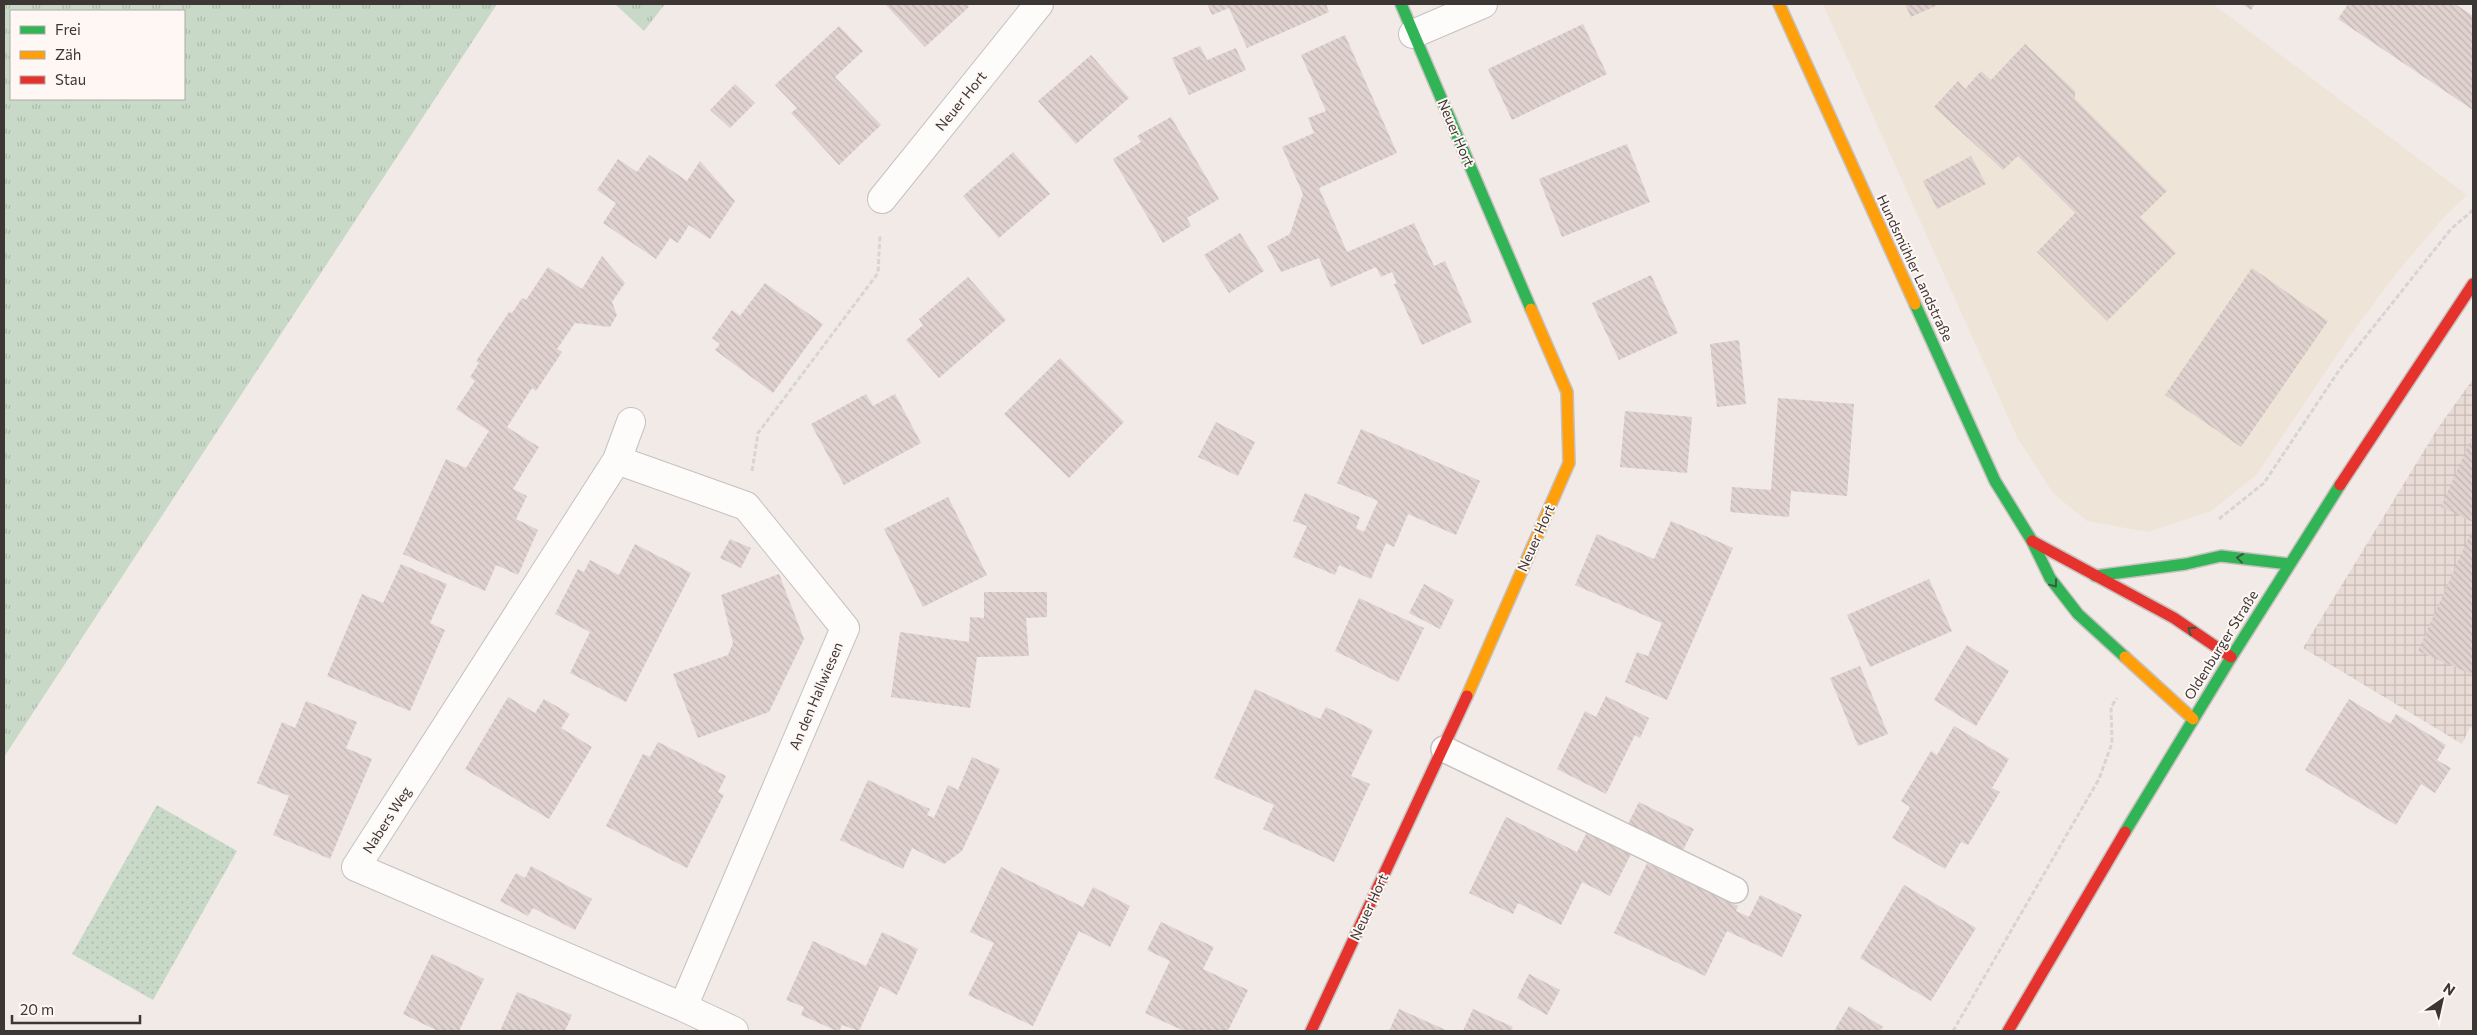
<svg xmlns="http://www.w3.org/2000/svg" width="2477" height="1035" font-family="Commissioner,sans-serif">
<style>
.commercial{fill:#eee4d8}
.industrial{fill:url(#industrial-grid)}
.grass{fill:url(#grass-tufts);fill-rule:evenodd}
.park{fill:url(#park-dots)}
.building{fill:url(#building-back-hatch)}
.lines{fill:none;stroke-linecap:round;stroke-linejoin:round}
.lane-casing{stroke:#c6c1bf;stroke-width:28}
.street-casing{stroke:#c6c1bf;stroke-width:30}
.fast-casing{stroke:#c6c1bf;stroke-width:14}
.slow-casing{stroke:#c6c1bf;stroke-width:14}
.jam-casing{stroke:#c6c1bf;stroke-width:14}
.path{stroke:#d7d5d4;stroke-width:3;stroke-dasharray:5 2.5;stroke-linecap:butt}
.lane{stroke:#fdfcfb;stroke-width:25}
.street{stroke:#fdfcfb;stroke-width:28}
.fast{stroke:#30b455;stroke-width:11}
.slow{stroke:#ff9f0a;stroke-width:11}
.jam{stroke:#e5322d;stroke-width:11}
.oneway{stroke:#385c3f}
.labels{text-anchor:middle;stroke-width:4;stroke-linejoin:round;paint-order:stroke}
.street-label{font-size:14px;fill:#3c3735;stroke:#fef7f4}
</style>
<defs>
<pattern id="industrial-grid" width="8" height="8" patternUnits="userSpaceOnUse" patternTransform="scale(1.25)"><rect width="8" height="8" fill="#e8dad4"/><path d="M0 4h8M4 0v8" fill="none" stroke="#c8bcb7"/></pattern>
<pattern id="grass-tufts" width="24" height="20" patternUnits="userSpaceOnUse" patternTransform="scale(1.25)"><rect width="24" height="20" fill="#c8d9c8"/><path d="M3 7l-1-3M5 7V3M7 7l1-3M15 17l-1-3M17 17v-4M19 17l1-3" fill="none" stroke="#adbbac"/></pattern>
<pattern id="park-dots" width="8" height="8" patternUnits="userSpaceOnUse" patternTransform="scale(1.25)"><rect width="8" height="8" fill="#c8d9c8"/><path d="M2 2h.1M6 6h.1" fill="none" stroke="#adbbac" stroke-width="1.8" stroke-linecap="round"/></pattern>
<pattern id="building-back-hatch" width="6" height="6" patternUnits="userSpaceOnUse" patternTransform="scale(1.25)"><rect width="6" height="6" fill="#e0d2cf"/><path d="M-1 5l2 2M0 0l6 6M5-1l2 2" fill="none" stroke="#c1b5b2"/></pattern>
</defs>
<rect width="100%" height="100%" fill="#f1eae7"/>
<path class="commercial" d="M1823 4H2213L2467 195 2443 218 2398 271 2354 330 2256 475 2211 511 2148 532 2087 521 2053 493 2017 437Z"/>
<path class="industrial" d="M2473 379V729L2470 727 2462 744 2303 648 2438 428Z"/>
<path class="grass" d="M4 4H497L4 757ZM11 11H184V99H11Z
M615 4H665L644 31Z"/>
<path class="park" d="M157 805 237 851 153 1000 72 954Z"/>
<path class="building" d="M885 4H966L969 7 925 47Z
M1207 4H1326L1329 12 1247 48 1229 8 1212 15Z
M1905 4H1940L1911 17Z
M2242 4H2255L2251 10Z
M2348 4H2455L2473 16V110L2338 19Z
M1583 24 1607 74 1512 120 1488 69Z
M839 26 863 51 835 77 881 125 839 165 791 113 797 108 775 85Z
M1345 35 1397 153 1319 188 1347 252 1414 223 1434 266 1445 261 1472 322 1422 345 1394 284 1397 283 1392 272 1381 277 1376 267 1331 287 1319 258 1281 272 1267 246 1290 234 1303 194 1282 147 1314 133 1308 118 1326 111 1301 55Z
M2025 44 2075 91V99L2167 191 2140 217 2176 253 2107 321 2037 252 2075 213 2018 156 2003 170 1934 107 1958 81 1965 89 1981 71 1991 80Z
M1200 46 1207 60 1236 48 1246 70 1189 95 1172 58Z
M1091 55 1129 98 1076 144 1038 101Z
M735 84 755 103 730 128 710 110Z
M1171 117 1219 199 1187 218 1191 226 1163 243 1113 159 1141 142 1137 136Z
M1627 144 1650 202 1562 237 1539 179Z
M1013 152 1050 194 999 238 963 196Z
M649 155 687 181 700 161 735 201 710 239 689 225 678 243 670 238 656 259 603 223 616 203 597 190 618 159 637 172Z
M1971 156 1986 184 1937 209 1923 181Z
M1240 233 1264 271 1229 293 1204 255Z
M602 256 625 283 612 302 617 315 610 327 575 323 557 349 562 352 536 391 532 388 507 427 539 447 513 489 527 496 516 519 538 530 518 575 496 565 485 591 403 554 446 459 466 468 489 431 456 409 475 381 470 377 479 363 476 361 509 312 512 313 522 298 526 300 548 267 582 289Z
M2252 268 2328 321 2241 447 2165 395Z
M1651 275 1678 333 1619 360 1592 303Z
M968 277 1006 320 939 378 906 340 923 325 919 319Z
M765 283 823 324 773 393 715 350 720 344 712 338 732 310 740 316Z
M1739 340 1746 404 1717 407 1710 344Z
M1060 358 1124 422 1069 478 1004 414Z
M866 394 873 406 895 394 921 443 844 485 811 424Z
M1778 398 1854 404 1847 496 1791 491 1789 517 1730 512 1732 487 1771 490Z
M1625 411 1692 417 1687 473 1620 467Z
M1216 422 1255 442 1238 476 1198 457Z
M1361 429 1480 481 1456 535 1408 514 1394 547 1386 543 1371 579 1339 565 1335 575 1293 557 1307 526 1293 521 1305 493 1360 517 1356 528 1364 532 1378 501 1337 483Z
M2471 439 2473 440V522L2441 507Z
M948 497 987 575 923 607 884 529Z
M1671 521 1733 548 1667 700 1625 682 1637 652 1648 656 1662 623 1575 585 1597 534 1654 559Z
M2473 528V675L2418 651Z
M730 539 751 548 741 568 720 558Z
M635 544 691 573 626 702 570 673 590 632 555 614 578 569 584 572 590 560 619 575Z
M401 564 447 584 430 623 445 630 410 711 327 676 362 594 383 603Z
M779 574 804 639 769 712 698 738 673 674 728 655 733 643 721 595Z
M1929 579 1952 631 1870 667 1847 615Z
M1424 584 1454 600 1440 629 1409 613Z
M984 592H1047V617L1026 618 1029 656 977 657 970 708 891 697 900 632 969 642 970 617 984 618Z
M1359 598 1424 628 1398 682 1335 651Z
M1967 645 2009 671 1976 726 1934 700Z
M1860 666 1888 734 1858 746 1830 678Z
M1255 689 1320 719 1326 707 1373 730 1351 776 1370 784 1334 862 1263 829 1274 805 1214 778Z
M1606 696 1649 718 1640 738 1635 735 1606 794 1557 769 1585 711 1596 717Z
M508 697 535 713 544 699 570 714 561 728 592 747 549 819 465 769Z
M2349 699 2390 724 2396 714 2446 745 2437 760 2451 768 2435 793 2421 784 2396 825 2305 770Z
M306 701 357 722 346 748 372 759 330 859 273 835 289 796 257 783 282 722 295 728Z
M1954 726 2009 759 1992 788 2000 792 1968 845 1961 842 1945 869 1892 838 1910 807 1901 801 1931 751 1937 755Z
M658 742 726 776 718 792 724 795 687 868 606 826 643 754 650 757Z
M972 757 1000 769 962 851 944 864 912 848 903 869 840 840 868 780 930 809 927 815 934 818 948 785 958 790Z
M1639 802 1694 829 1681 854 1626 828Z
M1506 817 1577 852 1587 832 1631 854 1610 896 1582 882 1561 925 1518 903 1513 914 1469 893Z
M1647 863 1738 906 1736 911 1749 917 1760 895 1802 915 1782 957 1727 931 1705 976 1614 933Z
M531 866 592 899 575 930 533 908 528 916 500 901 516 873 525 878Z
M1001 867 1083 907 1093 887 1130 906 1110 947 1079 931 1033 1026 968 995 994 943 970 932Z
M1904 885 1976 928 1931 1001 1860 958Z
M1161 922 1214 947 1203 969 1248 990 1228 1031H1184L1145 1013 1170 961 1147 950Z
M882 932 918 949 897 995 880 986 859 1031 842 1025 839 1031H837L801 1015 804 1007 786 1000 813 941 866 966Z
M432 954 484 979 459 1031H438L403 1014Z
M1529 974 1560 990 1547 1015 1517 998Z
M517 992 572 1015 565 1031H500Z
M1849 1006 1883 1027 1880 1031H1834Z
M1399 1009 1448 1031H1389Z
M1473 1009 1513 1027 1511 1031H1463Z"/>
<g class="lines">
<defs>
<path id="lane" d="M1444 749 1735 890"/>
<path id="street" d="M1413 34 1483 4
M882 199 1039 4
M631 422 617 460 356 867 683 1007 734 1031
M617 460 746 506 845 628 683 1007"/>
<path id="fast" d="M1401 4 1531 309
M1915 304 1995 481 2032 541 2050 578 2078 614 2125 657
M2095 576 2186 564 2221 556 2289 564
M2125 832 2227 664 2340 485"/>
<path id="slow" d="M1779 4 1915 304
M2125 657 2193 719
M1467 696 1569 463 1567 392 1531 309"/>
<path id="jam" d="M2340 485 2473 284
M2032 541 2174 618 2231 657
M1311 1031 1467 696
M2008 1031 2125 832"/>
</defs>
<use href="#lane" class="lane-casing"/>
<use href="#street" class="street-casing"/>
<use href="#fast" class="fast-casing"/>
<use href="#slow" class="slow-casing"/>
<use href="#jam" class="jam-casing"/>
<path class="path" d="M752 471 758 433 878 273 880 235
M2219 519 2264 483 2340 369 2451 229 2473 210
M1953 1031 2099 779 2112 743 2111 707 2117 698"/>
<use href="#lane" class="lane"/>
<use href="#street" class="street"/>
<use href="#fast" class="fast"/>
<use href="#slow" class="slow"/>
<use href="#jam" class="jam"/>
</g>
<defs><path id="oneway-chevron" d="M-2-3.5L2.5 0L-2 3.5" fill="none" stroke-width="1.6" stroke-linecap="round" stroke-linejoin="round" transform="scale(1.25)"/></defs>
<g class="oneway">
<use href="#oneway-chevron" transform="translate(2240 558) rotate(-173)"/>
<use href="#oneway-chevron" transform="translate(2054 584) rotate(53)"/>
<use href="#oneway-chevron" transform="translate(2191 630) rotate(-146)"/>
</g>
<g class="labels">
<g class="street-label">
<text transform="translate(961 101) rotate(-51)" y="5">Neuer Hort</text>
<text transform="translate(1456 133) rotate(67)" y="5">Neuer Hort</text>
<text transform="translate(1915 268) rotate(65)" y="5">Hundsmühler Landstraße</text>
<text transform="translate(1536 538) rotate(-66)" y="5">Neuer Hort</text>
<text transform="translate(2221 645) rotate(-58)" y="5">Oldenburger Straße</text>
<text transform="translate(816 696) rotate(-67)" y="5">An den Hallwiesen</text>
<text transform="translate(387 820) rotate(-57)" y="5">Nabers Weg</text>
<text transform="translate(1369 907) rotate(-65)" y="5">Neuer Hort</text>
</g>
</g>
<rect width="2477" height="1035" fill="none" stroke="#3c3735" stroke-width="10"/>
<rect x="10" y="10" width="175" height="90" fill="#fef7f4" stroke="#b0aaa8"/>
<rect x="20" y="26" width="25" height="8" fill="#30b455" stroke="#b0aaa8"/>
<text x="55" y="35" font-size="15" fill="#3c3735">Frei</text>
<rect x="20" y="51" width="25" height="8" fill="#ff9f0a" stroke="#b0aaa8"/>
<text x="55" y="60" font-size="15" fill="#3c3735">Zäh</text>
<rect x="20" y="76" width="25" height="8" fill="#e5322d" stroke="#b0aaa8"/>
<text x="55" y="85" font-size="15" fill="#3c3735">Stau</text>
<g transform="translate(2442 1000) rotate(34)" stroke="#fef7f4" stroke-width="4" paint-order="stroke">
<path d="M0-4L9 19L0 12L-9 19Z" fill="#3c3735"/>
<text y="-8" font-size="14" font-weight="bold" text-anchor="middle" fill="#3c3735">N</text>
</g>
<path d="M12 1015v8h128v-8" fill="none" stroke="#3c3735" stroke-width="2.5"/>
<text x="20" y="1015" font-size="15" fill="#3c3735" stroke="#fef7f4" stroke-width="4" paint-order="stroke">20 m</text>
</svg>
